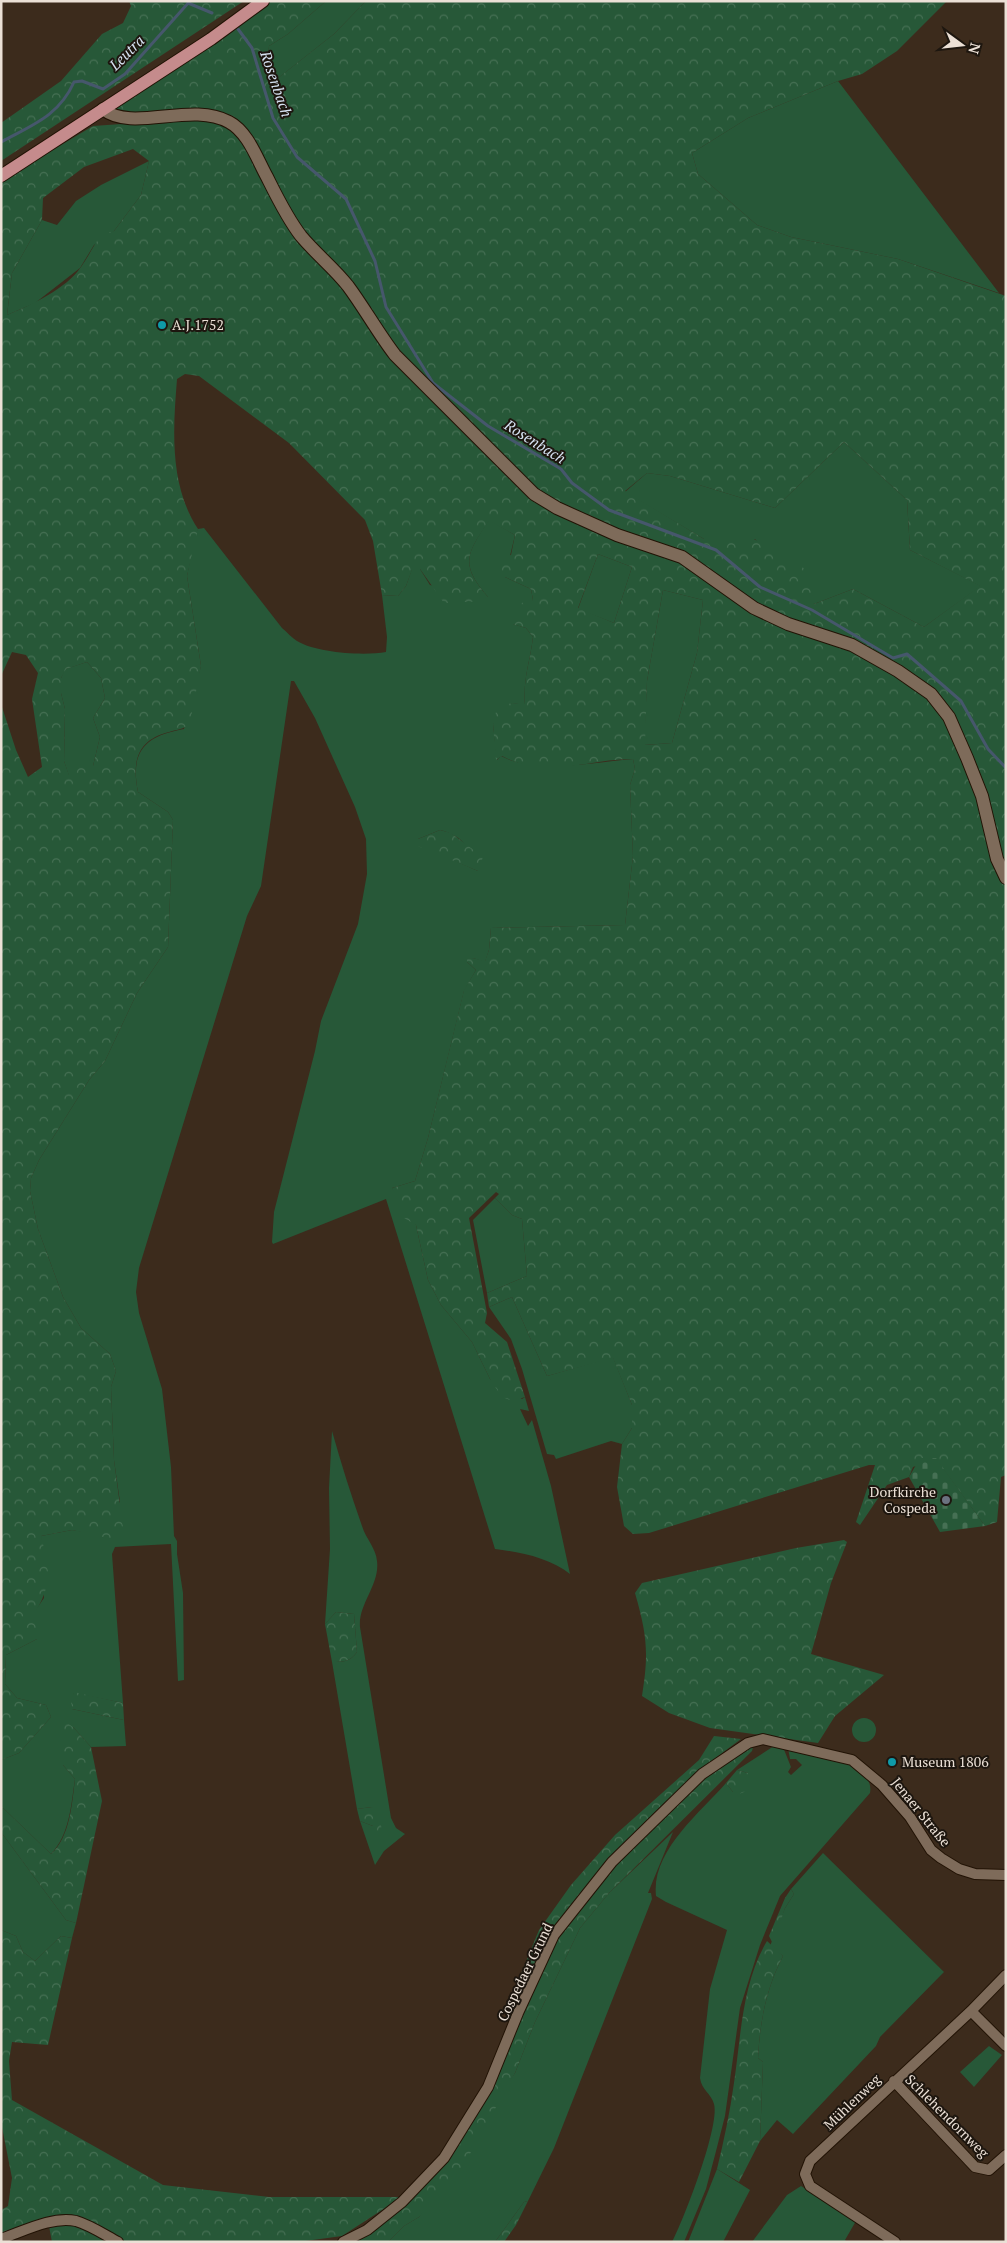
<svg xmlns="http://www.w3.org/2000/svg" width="1007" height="2243" font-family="'PT Serif',serif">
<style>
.green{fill:#275838;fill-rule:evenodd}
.forest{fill:url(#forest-crowns);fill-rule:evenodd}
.cemetery{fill:url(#cemetery-stones)}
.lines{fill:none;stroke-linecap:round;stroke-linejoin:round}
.stream{stroke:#46576c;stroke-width:3}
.street-casing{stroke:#221305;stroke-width:12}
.secondary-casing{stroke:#221305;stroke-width:14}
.primary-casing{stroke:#221305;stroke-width:14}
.street{stroke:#7e6b5a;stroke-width:10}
.secondary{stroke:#7e6b5a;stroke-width:12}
.primary{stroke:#c58b8c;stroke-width:12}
.culture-dot{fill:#0f9aa8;stroke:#1d160f;stroke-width:2}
.worship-dot{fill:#6b7280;stroke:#1d160f;stroke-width:2}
.labels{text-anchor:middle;stroke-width:4;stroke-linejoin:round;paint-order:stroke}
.poi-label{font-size:14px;fill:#ebe0d6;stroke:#1d160f;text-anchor:start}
.street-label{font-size:14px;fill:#ebe0d6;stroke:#1d160f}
.water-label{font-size:15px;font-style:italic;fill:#d6e2f2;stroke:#1d160f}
</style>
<defs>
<pattern id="forest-crowns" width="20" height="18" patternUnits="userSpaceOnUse" patternTransform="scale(1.25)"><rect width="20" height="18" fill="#275838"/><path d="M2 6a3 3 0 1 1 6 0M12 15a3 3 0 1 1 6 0" fill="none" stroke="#467054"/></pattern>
<pattern id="cemetery-stones" width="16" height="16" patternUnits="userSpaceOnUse" patternTransform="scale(1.25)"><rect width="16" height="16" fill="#275838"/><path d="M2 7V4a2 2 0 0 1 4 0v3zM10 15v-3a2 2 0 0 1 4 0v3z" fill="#467054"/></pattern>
</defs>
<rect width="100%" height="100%" fill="#3c2b1c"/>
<path class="green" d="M326 1H366L334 34 272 83 268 60 269 46 288 34Z
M838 81 999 293 898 259 791 237 757 225 698 174 692 153 748 118Z
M149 161 141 195 114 231 94 245 80 268 35 303 7 315 12 273 42 220 57 225 76 201 101 185Z
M844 442 907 500 910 550 981 586 924 627 853 589 814 604 755 539H704L625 492 647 473 670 476 775 508Z
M489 520 515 535 505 577 531 589 533 600 513 624 526 628 533 637C530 663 523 677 525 705L512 703 493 724 497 760 501 756C538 775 593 762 633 759L635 769 630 785 633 856 625 925 491 928 489 950 485 962 473 958 467 962 476 970 464 991 428 1138 415 1181 392 1188 416 1225 428 1280 441 1305 472 1342 490 1379 522 1399 525 1397 529 1411 520 1409 528 1426 532 1420 551 1486 570 1574C550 1558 520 1552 495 1549L386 1199 273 1244 272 1242 274 1212 315 1051 321 1021 358 924 367 874 366 839 355 807 315 718 294 681H291L261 886 247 916 139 1268 136 1292 139 1313 162 1389 171 1467 174 1536 177 1541V1554L183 1593 184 1680 178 1681 171 1544 115 1547 112 1554 123 1703 74 1693 72 1709 124 1720 126 1746 91 1747 73 1727 63 1744V1765L75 1779C71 1805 70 1834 51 1854L1 1806V1760L19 1753 51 1717 46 1705 17 1698 5 1684 6 1655 37 1639 35 1611 44 1598 41 1536 72 1530 91 1533 120 1502 114 1460 111 1387 116 1371 110 1354 81 1328 63 1297 38 1229 30 1191 31 1178 39 1160 89 1080 105 1061 137 993 168 947 173 820 168 812 138 792C130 752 144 736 184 729L201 666 187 576 195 535 198 529 204 528 282 628C287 632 292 638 297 641 317 653 364 656 386 652L387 637 382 595 398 596 406 586 412 569H420L430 585 488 597C459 564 467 553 489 520ZM440 830C466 837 468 848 478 871L453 860 418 839Z
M598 554 632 567 614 623 578 609Z
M663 590 703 600 697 653 672 743 644 745 647 681Z
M87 662 101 678 105 698 93 718 100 737 93 766 69 776 64 761 65 709 61 693V678L65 669Z
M495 1198 512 1215 522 1219 527 1276 487 1293 473 1220Z
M512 1297 547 1376 613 1357 632 1405V1428L622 1444 611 1441 556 1459 554 1455 547 1454 522 1369 511 1339 489 1307Z
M332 1431C341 1463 351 1495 362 1526 366 1539 376 1548 377 1561 380 1585 358 1604 360 1627L391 1818 396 1828 405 1834 384 1851 375 1865 360 1821 373 1826 372 1807 357 1809 332 1662C343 1662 350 1662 357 1652L354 1614 336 1612 325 1624 330 1549 329 1488Z
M852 1730a12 12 0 1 1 24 0a12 12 0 1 1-24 0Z
M774 1746 783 1747 791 1767 788 1772 791 1775 802 1765 796 1759H790L788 1748C810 1754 876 1762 870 1793L780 1896 760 1945 740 2008 725 2116 715 2155 706 2189 684 2242H672C684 2219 720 2126 714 2104 711 2093 702 2091 700 2078L710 1989 727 1930 666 1902 656 1896C651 1851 700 1813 726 1783L733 1792 748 1773 737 1770Z
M1 1832 66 1920 76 1923 72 1938 61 1936 35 1961 23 1952 16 1936 1 1930Z
M673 1832 648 1893H651L652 1899 554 2148 528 2201 524 2202 495 2242H388L404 2226 419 2217 515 2073 535 2022 580 1928 609 1893Z
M823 1853 944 1972 880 2037 876 2046 793 2134 777 2120 760 2141 763 2062 758 2058C760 2021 766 1989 783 1956L770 1946 785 1908 794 1894 791 1889Z
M989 2046 1002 2055 974 2087 960 2072Z
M717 2169 750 2190 723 2242H688Z
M801 2186 856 2221 845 2240 847 2242H752L787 2195Z"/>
<path class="forest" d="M129 1H244L1 161V123L61 81 102 34 123 23 131 6Z
M269 1H326L288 34 269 46 268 60 273 82 334 34 366 1H947L897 51 862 74 838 81 748 118 692 153 698 174 757 225 791 237 898 259 1006 296V1475L1001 1477 997 1522 985 1526 936 1459 913 1467 909 1477 887 1485 860 1525 856 1522 875 1465H869L649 1533 633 1534 624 1526 617 1487 622 1444 632 1428V1405L613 1358 547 1376 512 1297 489 1307 487 1293 527 1276 522 1219 512 1215 495 1198 499 1194 496 1192 469 1218 487 1313 485 1323 507 1342 525 1397 513 1401 502 1397 490 1379 472 1342 441 1305 428 1280 416 1225 404 1218 392 1188 415 1181 428 1138 464 990 476 970 467 962V959L473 958 485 961 489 950 491 928 625 925 633 856 630 785 635 769 633 759C587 759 546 780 502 756L496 760 493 724 497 708 512 703 525 704C523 677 530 663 533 637L526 628 512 624 518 604 533 600 531 589 505 577 500 567 504 556 511 555 515 535 489 521C467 553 459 564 488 597L487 601 444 603 420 569 412 570 406 586 398 596 382 595 373 541 365 520 289 443 199 376 185 374 177 379C173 429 169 485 198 529L187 576 201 666 190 723C183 730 178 729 169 732 136 740 132 763 138 792L168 812 173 820 168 947 137 993 105 1061 89 1080 39 1160 31 1178 30 1191 38 1229 63 1297 81 1328 110 1354 116 1371 111 1387 114 1460 123 1528 117 1540 72 1530 41 1536C49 1567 53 1582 36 1611L44 1626 37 1639 6 1655 5 1684 17 1698 46 1705 51 1717 19 1753 1 1760V704L16 750 28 777 42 767 32 699 38 673 26 655 12 652 1 676V184L9 176 93 126 136 123 134 113 114 109ZM133 149 149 161 141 195 114 231 102 234C94 244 89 256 81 267 66 289 31 305 7 315L12 273 42 220 43 198 84 167ZM844 442 907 500 910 550 980 586 924 627 853 589 814 604 807 570 754 539H704L625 491 647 473 670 476 775 508ZM598 554 632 567 614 623 578 608ZM663 590 703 600 697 653 672 743 645 745 647 681ZM87 662 101 678 105 698 93 718 100 737 93 766 79 761 69 775 64 761 65 709 61 693V678L66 669Z
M440 830 451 833 483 857 478 871 413 844 418 839Z
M844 1540 847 1542 831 1583 811 1654 884 1675 835 1716 818 1743 710 1728 669 1713 642 1696C649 1653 647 1635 635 1593L642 1583 796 1548Z
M336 1612 354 1614 357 1652C350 1662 343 1662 332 1662L325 1624Z
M74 1692 123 1703 124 1720 72 1709 71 1701Z
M60 1718 73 1727 91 1747 102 1801 76 1923 66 1920 1 1832V1806L51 1854C70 1837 72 1804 75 1779L63 1765Z
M714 1736 741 1739C669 1791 604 1859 554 1932 538 1954 527 1986 516 2011L509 2003 539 1930 571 1885 615 1835 699 1760Z
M750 1745 753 1747 752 1751 609 1893 580 1928 535 2022 515 2073 461 2170 419 2217 404 2226 388 2242H350L446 2159 520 2015 557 1938 614 1865 719 1763Z
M737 1770 748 1773 751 1781 749 1790 739 1794 733 1792 726 1783Z
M372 1807C381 1818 382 1829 384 1843L379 1844 373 1826 360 1821 357 1809Z
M791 1889 794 1894 785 1908 773 1944 769 1936 785 1898Z
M1 1930 16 1936 23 1952 35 1961 61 1936 72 1938 48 2045 12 2042 9 2061 12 2100 163 2185 269 2197H402L342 2236 298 2242H125L85 2221 1 2234V2210L8 2206 12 2178 1 2122Z
M767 1941 783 1956C766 1989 760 2021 758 2058L763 2062 760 2141 739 2182 717 2169C724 2140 730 2112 734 2083 741 2036 742 1983 767 1941Z
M528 2201 516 2225 504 2242H495L524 2202Z
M73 2224 111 2242H52L49 2226Z"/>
<path class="cemetery" d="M920 1458H936L985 1526 940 1532 909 1477Z"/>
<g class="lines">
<path class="stream" d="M188 3 212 13
M238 29 252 48 273 118 297 157 346 199 375 261 386 307 433 383 488 426 561 469 572 483 609 510 716 550 760 587 812 610 893 658 907 654 961 701 988 749 1006 768
M1 142C32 125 59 116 74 82L82 81 103 89 125 74 190 1"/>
<defs>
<path id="street" d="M971 2011 1006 2046
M894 2081 975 2167 989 2170 1006 2155
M1 2239C24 2231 52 2216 76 2221 90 2225 105 2235 118 2242
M343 2242 367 2230 402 2202 444 2158 488 2087 518 2013 554 1935 612 1862 702 1774 748 1743 763 1739 852 1760 882 1785 910 1817 931 1850 941 1858 959 1869 975 1874 1006 1875
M895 2242 810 2186 805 2174 810 2161 971 2011 1006 1975"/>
<path id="secondary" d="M103 109C132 133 191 101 229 122 248 132 257 159 267 177 277 197 287 218 301 236 316 254 334 268 348 286 365 309 378 333 395 355L534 494 557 508 617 535 682 557 754 608 788 624 852 645 898 671 931 694 949 717 967 758 982 796 997 859 1006 878"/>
<path id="primary" d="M1 176 211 39 263 1"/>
</defs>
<use href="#street" class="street-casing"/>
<use href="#secondary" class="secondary-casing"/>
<use href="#primary" class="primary-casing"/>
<use href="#street" class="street"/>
<use href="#secondary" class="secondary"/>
<use href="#primary" class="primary"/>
</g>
<g class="culture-dot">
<circle cx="162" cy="325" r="5"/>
<circle cx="892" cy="1762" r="5"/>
</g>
<circle class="worship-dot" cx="946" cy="1500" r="5"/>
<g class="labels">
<g class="poi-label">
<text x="172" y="330">A.J.1752</text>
<text x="936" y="1497" text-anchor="end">Dorfkirche<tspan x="936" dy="16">Cospeda</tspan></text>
<text x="902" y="1767">Museum 1806</text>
</g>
<g class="street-label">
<text transform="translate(921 1812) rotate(51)" y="5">Jenaer Straße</text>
<text transform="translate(525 1972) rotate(-64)" y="5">Cospedaer Grund</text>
<text transform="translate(852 2102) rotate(-44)" y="5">Mühlenweg</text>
<text transform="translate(947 2116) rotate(45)" y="5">Schlehendornweg</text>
</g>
<g class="water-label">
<text transform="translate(127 53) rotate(-45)" y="5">Leutra</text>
<text transform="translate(276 84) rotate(71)" y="5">Rosenbach</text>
<text transform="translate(535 442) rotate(32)" y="5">Rosenbach</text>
</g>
</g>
<rect width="1007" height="2243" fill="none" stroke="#ebe0d6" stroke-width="5"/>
<g transform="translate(962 45) rotate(105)" stroke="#1d160f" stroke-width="4" paint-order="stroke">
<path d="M0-4L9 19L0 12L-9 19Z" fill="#ebe0d6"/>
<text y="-8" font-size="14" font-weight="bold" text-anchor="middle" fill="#ebe0d6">N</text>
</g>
</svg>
